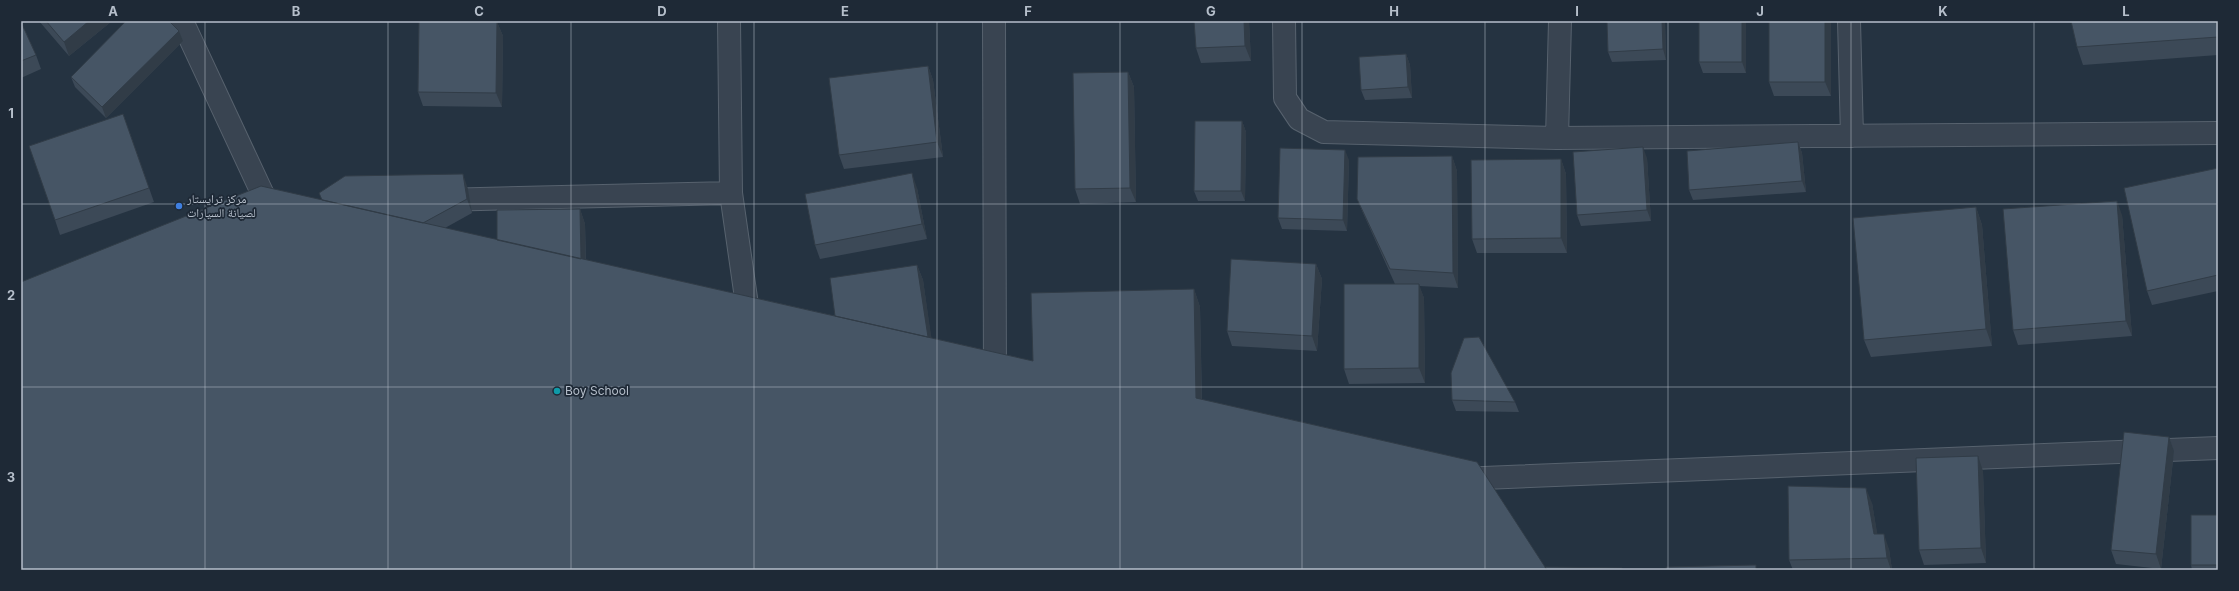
<svg xmlns="http://www.w3.org/2000/svg" width="2239" height="591" font-family="Inter,'Noto Naskh Arabic',sans-serif">
<style>
.lines{fill:none;stroke-linecap:round;stroke-linejoin:round}
.street-casing{stroke:#57626e;stroke-width:24}
.street{stroke:#394451;stroke-width:22}
.wall{fill:#3c4957}
.shaded-wall{fill:#313c47}
.building{fill:#465565;stroke:#313c47}
.grid{fill:none;stroke:#b6bfcb;stroke-width:1;stroke-opacity:0.55}
.shop-dot{fill:#3f7fe0;stroke:#1e2936;stroke-width:1.5}
.culture-dot{fill:#0f9aa8;stroke:#1e2936;stroke-width:1.5}
.labels{text-anchor:middle;stroke-width:3.5;stroke-linejoin:round;paint-order:stroke}
.poi-label{font-size:12px;fill:#b6bfcb;stroke:#1e2936;text-anchor:start}
.neatline{fill:none;stroke:#b6bfcb;stroke-width:1.5}
.grid-label{font-size:13px;text-anchor:middle;font-weight:bold;fill:#b6bfcb}
</style>
<rect width="100%" height="100%" fill="#253341"/>
<g class="lines">
<defs>
<path id="street" d="M182 21 272 214
M729 21 731 193 750 326
M994 21 995 382
M1284 21 1285 98 1299 119 1324 132 1557 138 2218 133
M1849 21 1852 136
M1557 138 1560 21
M440 200 731 193
M1459 479 2218 448"/>
</defs>
<use href="#street" class="street-casing"/>
<use href="#street" class="street"/>
</g>
<path class="wall" d="M39 21H112L69 56Z
M1249 21 1251 61 1201 63 1196 48Z
M1607 21H1665L1666 60 1612 62 1608 52Z
M1746 21V73H1703L1699 62Z
M1831 21V96H1774L1769 82Z
M2218 21V55L2083 65 2077 47Z
M21 22 36 55 41 69 21 78Z
M497 22 503 36 502 107 423 106 418 92Z
M179 31 183 41 106 118 75 87 71 77Z
M1406 54 1410 65 1412 98 1365 100 1361 90Z
M928 66 933 80 943 157 844 169 839 155Z
M1128 72 1134 87 1136 202 1080 204 1075 189Z
M123 114 154 202 60 235 55 220Z
M1242 121 1246 132 1245 201H1198L1194 191Z
M1798 142 1802 153 1806 192 1693 200 1689 190Z
M1452 156 1457 171 1458 288 1419 286 1424 298 1425 383 1349 384 1344 369 1395 284 1363 213 1357 199Z
M1647 158 1651 221 1581 226 1577 215Z
M1561 159 1566 174 1567 253H1477L1472 239Z
M1349 160 1347 231 1282 229 1278 218Z
M2218 168V291L2152 305 2147 291Z
M917 188 927 239 820 259 815 245Z
M468 189 472 213 445 228 497 240 580 209 585 224 586 260 835 316 917 265 923 280 931 338 1033 361 1194 289 1200 307 1202 400 1545 567 1622 568 1623 570H21L322 200Z
M1976 207 1982 225 1992 346 1871 357 1864 340Z
M2122 215 2132 336 2018 345 2013 330Z
M1316 264 1322 279 1317 351 1232 346 1227 331Z
M1452 400 1515 402 1519 412 1456 411Z
M2169 437 2174 451 2161 569 2116 564 2111 550Z
M1983 471 1986 563 1924 565 1919 550Z
M1872 503 1877 534 1889 549 1892 570H1793L1789 560Z
M2218 515V570H2192L2191 565Z"/>
<path class="shaded-wall" d="M89 21H112L69 56 64 42Z
M1244 21H1249L1251 61 1245 46Z
M1662 21H1665L1666 60 1663 49Z
M1742 21H1746V73L1742 62Z
M1825 21H1831V96L1825 82Z
M2216 21H2218V34Z
M497 22 503 36 502 107 496 93Z
M179 31 183 41 106 118 102 107Z
M1406 54 1410 65 1412 98 1408 87Z
M928 66 933 80 943 157 937 142Z
M1128 72 1134 87 1136 202 1130 188Z
M1242 121 1246 132 1245 201 1241 191Z
M1798 142 1802 153 1806 192 1802 181Z
M1643 147 1647 158 1651 221 1647 210Z
M1345 150 1349 160 1347 231 1343 220Z
M1452 156 1457 171 1458 288 1453 273Z
M1561 159 1566 174 1567 253 1561 238Z
M912 173 917 188 927 239 922 224Z
M463 174 468 189 472 213 467 199Z
M2117 201 2122 215 2132 336 2126 321Z
M1976 207 1982 225 1992 346 1986 329Z
M580 209 585 224 586 276 581 261Z
M1316 264 1322 279 1317 351 1312 336Z
M917 265 923 280 934 355 928 340Z
M1419 284 1424 298 1425 383 1419 368Z
M1194 289 1200 307 1202 416 1196 398Z
M2169 437 2174 451 2161 569 2156 554Z
M1978 456 1983 471 1986 563 1981 548Z
M1866 488 1872 503 1880 549 1874 534Z
M1884 534 1889 549 1892 570H1891L1887 558Z"/>
<path class="building" d="M46 21H89L64 42Z
M126 21H169L179 31 102 107 71 77Z
M419 21 497 22 496 93 418 92Z
M1194 21H1244L1245 46 1196 48Z
M1607 21H1662L1663 49 1608 52Z
M1699 21H1742V62H1699Z
M1769 21H1825V82H1769Z
M2071 21H2216L2218 37 2077 47Z
M21 22 36 55 21 61Z
M1406 54 1408 87 1361 90 1359 57Z
M928 66 937 142 839 155 829 78Z
M1128 72 1130 188 1075 189 1073 73Z
M123 114 149 188 55 220 29 146Z
M1195 121H1242L1241 191H1194Z
M1798 142 1802 181 1689 190 1687 151Z
M1643 147 1647 210 1577 215 1573 152Z
M1280 148 1345 150 1343 220 1278 218Z
M1452 156 1453 273 1390 269 1357 199 1358 157Z
M1561 159V238L1472 239 1471 160Z
M2218 168V275L2147 291 2124 188Z
M912 173 922 224 815 245 805 194Z
M463 174 467 199 423 223 322 200 319 193 345 176Z
M261 186 1033 361 1031 293 1194 289 1196 398 1477 462 1547 570H21V282Z
M2117 201 2126 321 2013 330 2003 209Z
M1976 207 1986 329 1864 340 1853 218Z
M580 209 581 259 497 240V210Z
M1231 259 1316 264 1312 336 1227 331Z
M917 265 928 337 835 316 830 278Z
M1344 284H1419V368L1344 369Z
M1479 337 1515 402 1452 400 1451 373 1464 338Z
M2124 432 2169 437 2156 554 2111 550Z
M1978 456 1981 548 1919 550 1916 458Z
M1788 486 1866 488 1874 534H1884L1887 558 1789 560Z
M2191 515H2218V565H2191Z
M1756 565V570H1666V567Z
M1545 567 1622 568V570H1547Z"/>
<path class="grid" d="M205 21V570M388 21V570M571 21V570M754 21V570M937 21V570M1120 21V570M1302 21V570M1485 21V570M1668 21V570M1851 21V570M2034 21V570M21 204H2218M21 387H2218"/>
<circle class="shop-dot" cx="179" cy="206" r="4"/>
<circle class="culture-dot" cx="557" cy="391" r="4"/>
<g class="labels">
<g class="poi-label">
<text x="187" y="203">مركز ترايستار<tspan x="187" dy="14">لصيانة السيارات</tspan></text>
<text x="565" y="395">Boy School</text>
</g>
</g>
<rect width="2239" height="591" fill="none" stroke="#1e2936" stroke-width="44"/>
<rect x="22" y="22" width="2195" height="547" class="neatline"/>
<g class="grid-label">
<text x="113" y="16">A</text>
<text x="296" y="16">B</text>
<text x="479" y="16">C</text>
<text x="662" y="16">D</text>
<text x="845" y="16">E</text>
<text x="1028" y="16">F</text>
<text x="1211" y="16">G</text>
<text x="1394" y="16">H</text>
<text x="1577" y="16">I</text>
<text x="1760" y="16">J</text>
<text x="1943" y="16">K</text>
<text x="2126" y="16">L</text>
<text x="11" y="118">1</text>
<text x="11" y="300">2</text>
<text x="11" y="482">3</text>
</g>
</svg>
